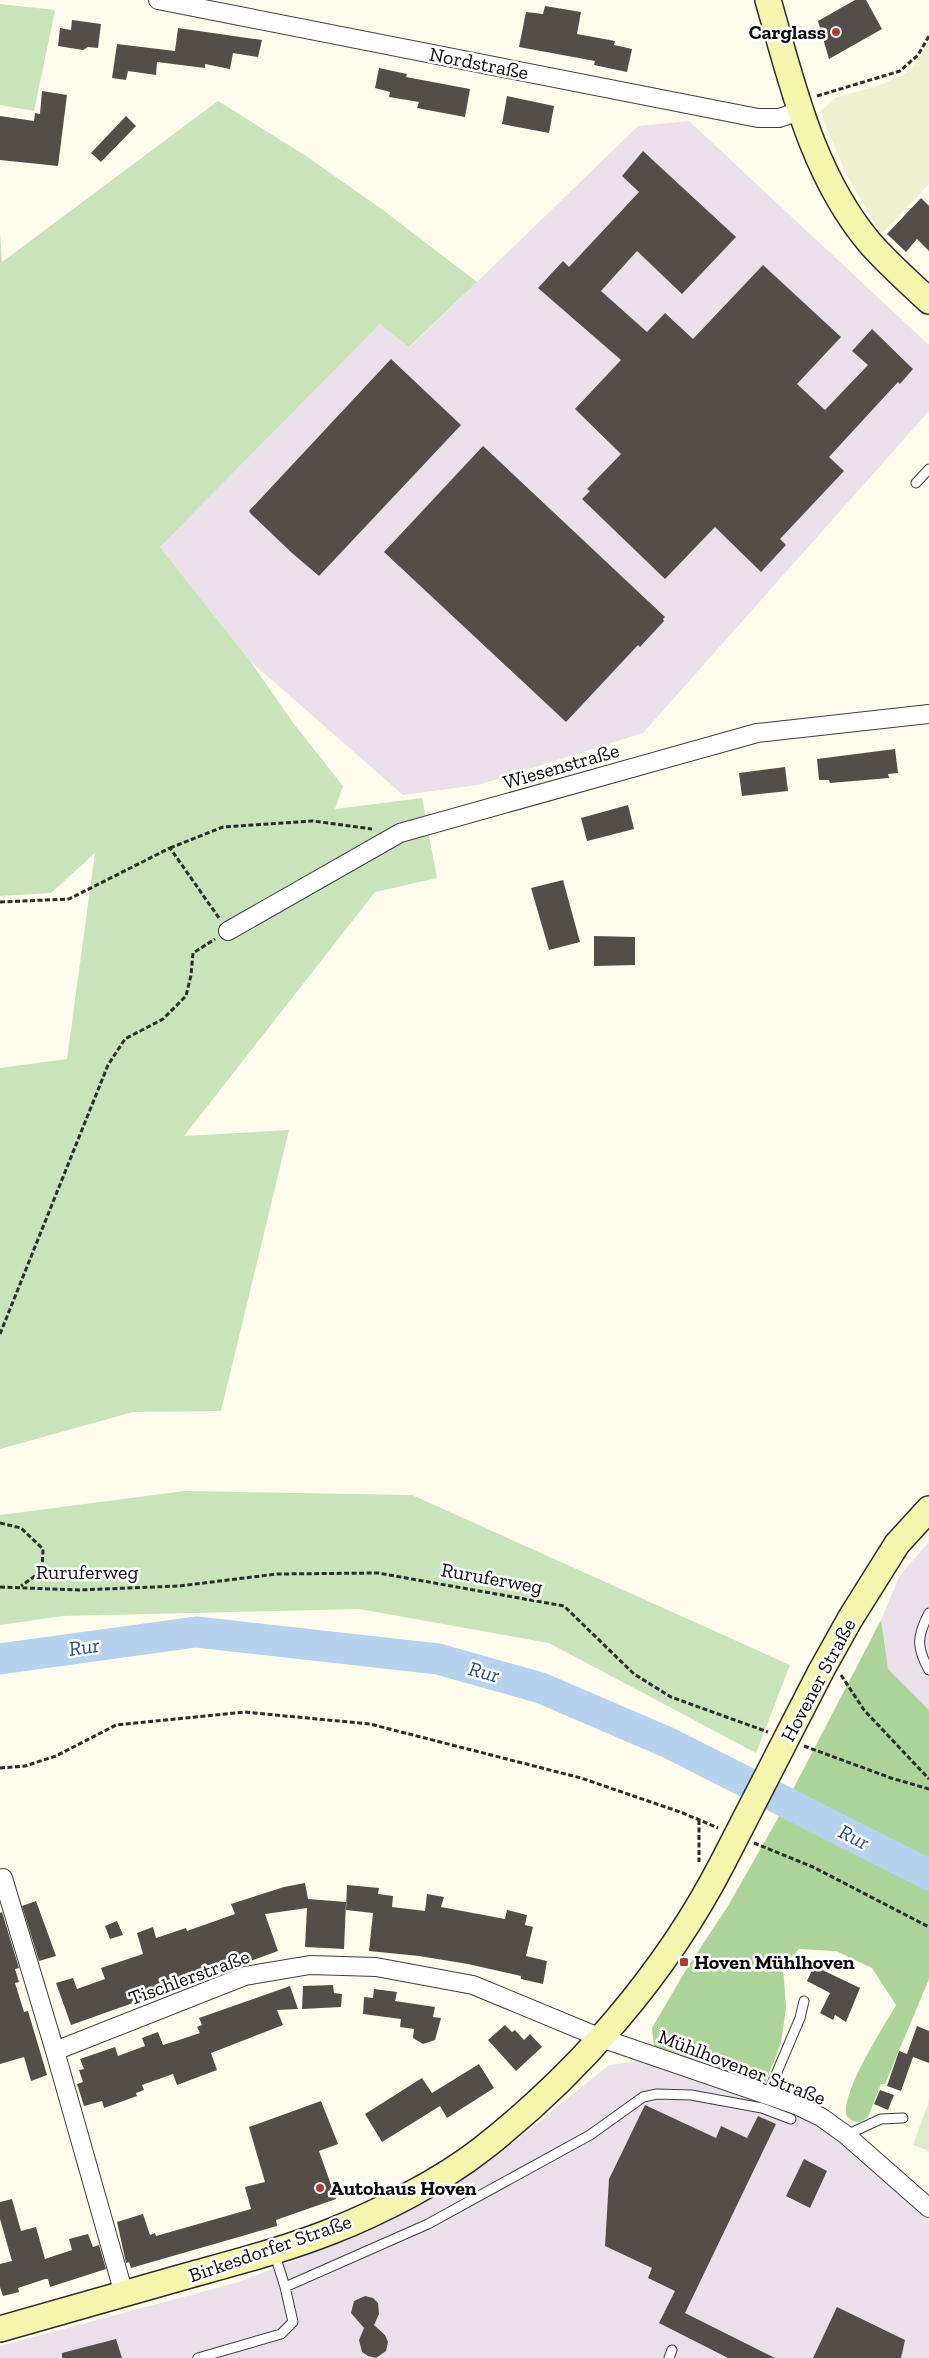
<svg xmlns="http://www.w3.org/2000/svg" width="929" height="2358" font-family="'Zilla Slab',serif">
<style>
.industrial{fill:#eae0e9}
.farmland{fill:#eef0cf}
.green{fill:#c9e3ba}
.forest{fill:#acd39a}
.pitch{fill:#dcecca}
.lines{fill:none;stroke-linecap:round;stroke-linejoin:round}
.river{stroke:#b6d2ef;stroke-width:31}
.building{fill:#534e49}
.lane-casing{stroke:#3e3e3e;stroke-width:11}
.street-casing{stroke:#3e3e3e;stroke-width:20}
.secondary-casing{stroke:#2d2d2d;stroke-width:28}
.path{stroke:#2d2d2d;stroke-width:3;stroke-dasharray:5 2.5;stroke-linecap:butt}
.lane{stroke:#fff;stroke-width:9}
.street{stroke:#fff;stroke-width:18}
.secondary{stroke:#f4f6ae;stroke-width:25}
.secondary-bridge-casing{stroke:#2d2d2d;stroke-width:28;stroke-linecap:butt}
.secondary-bridge{stroke:#f4f6ae;stroke-width:25}
.poi-dot{fill:#ac3e33;stroke:#fff;stroke-width:2}
.labels{text-anchor:middle;stroke-width:5;stroke-linejoin:round;paint-order:stroke}
.poi-label{font-size:20px;font-weight:bold;fill:#0b0b0b;stroke:#fff;text-anchor:start}
.street-label{font-size:20px;fill:#0b0b0b;stroke:#fff}
.water-label{font-size:21px;font-style:italic;fill:#23518f;stroke:#fff}
</style>
<rect width="100%" height="100%" fill="#fdfcec"/>
<path class="industrial" d="M689 121 929 345V411L643 733 478 785 403 795 250 661 160 547 380 324 410 347 638 126Z
M929 1542V1710L886 1667 881 1620 900 1575Z
M645 2060 817 2123 858 2155 916 2208 929 2222V2358H0V2346L239 2282 336 2244 416 2207 489 2162 609 2065Z"/>
<path class="farmland" d="M929 42V184L881 234 846 173 820 112 835 98 883 84 911 71Z"/>
<path class="green" d="M0 4 55 10 34 111 0 105Z
M218 101 306 156 383 210 477 282 409 347 380 324 160 547 250 661 294 724 343 786 335 809 422 798 437 878 375 892 184 1136 289 1130 221 1411 133 1412 0 1449V1068L67 1059 95 853 51 893 0 896V232L2 262Z
M185 1491 412 1495 790 1665 756 1753 549 1643 359 1609 63 1616 0 1625V1515Z"/>
<path class="forest" d="M881 1620 888 1669 929 1710V1979L885 2084H881L868 2117 860 2122 852 2121 846 2115C843 2088 882 2030 896 2005L872 1968 836 1951 799 1949 783 1966 786 2008 781 2043 764 2086 654 2046 652 2028 687 1968 728 1906 777 1820Z"/>
<path class="pitch" d="M929 2101V2151L913 2145Z"/>
<g class="lines">
<path class="river" d="M0 1659 196 1632 438 1659 541 1688 669 1743 929 1875"/>
</g>
<path class="building" d="M855 0H866L882 29 829 59 818 21Z
M545 6 581 12 577 34 615 41 614 45 632 49 627 72 594 65 595 61 519 47 526 12 543 14Z
M72 20 101 24 98 48 88 47 83 50 58 46 60 28 71 30Z
M178 28 262 40 258 57 233 53 230 69 205 64V68L157 62 156 75 128 71 126 80 112 78 117 44 175 51Z
M379 68 407 74 406 77 470 89 465 117 417 108 419 102 389 97 390 92 375 88Z
M42 91 67 95 58 166 0 160V116L34 121 35 113 40 114Z
M507 96 554 106 549 133 502 124Z
M126 116 136 126 101 162 91 153Z
M643 151 736 237 682 294 637 251 601 291 647 332 665 313 693 339 763 265 841 337 797 384 825 410 868 365 852 351 872 329 913 369 900 384 898 382 829 457 844 471 780 539 786 545 761 572 715 527 665 579 582 499 590 491 587 489 621 454 575 409 621 360 538 288 563 261 569 267 639 192 622 176Z
M921 198 929 206V251L917 239 906 252 887 234Z
M391 359 461 425 319 576 292 553 251 514 249 511Z
M483 446 665 617 663 619 664 621 640 647 638 645 566 722 384 552Z
M895 749 898 773 888 774 889 778 830 783 829 780H819L817 759Z
M785 767 788 791 742 796 739 773Z
M628 805 634 829 587 841 581 818Z
M563 880 580 942 549 950 531 888Z
M594 936 635 937V965L594 966Z
M305 1883 308 1899 346 1902 344 1949 305 1947 307 1908 265 1914 278 1951 188 1984 186 1978 160 1989 161 1993 71 2025 56 1983 73 1978 77 1989 105 1979 101 1968 143 1954 137 1933 153 1927 156 1938 186 1928 187 1931 235 1914 231 1904 284 1887Z
M347 1885 379 1888 378 1894 393 1896 392 1907 425 1911 427 1894 444 1897 441 1907 505 1919 507 1910 527 1915 525 1925 533 1927 526 1956 547 1961 543 1984 521 1979V1976L468 1964 419 1956 369 1951 373 1913 346 1910Z
M36 1901 56 1956 39 1961 22 1906Z
M2 1912 19 1968 15 1969 19 1982 15 1983 24 2012 28 2011 47 2075 31 2081 24 2057 0 2064V1913Z
M117 1921 123 1935 110 1939 105 1926Z
M814 1966 860 1988 846 2022 835 2015 833 2020 820 2013 830 1993 807 1981Z
M333 1985 334 1993 342 1994 341 2007 302 2009 303 1986Z
M290 1986 298 2009 277 2010 283 2025 211 2053 217 2070 177 2085 173 2074 142 2085 144 2090 136 2093 137 2096 104 2108 102 2101 84 2106 77 2084 83 2082 79 2070 84 2069 80 2059 115 2047 118 2056 145 2046 142 2038 158 2032 163 2045 179 2040 200 2033 197 2027 202 2025 199 2018Z
M374 1989 397 1992 395 2001 435 2007 433 2017 441 2018 435 2040 423 2044 413 2038 414 2029 400 2027 401 2019 363 2014 364 1997 373 1998Z
M505 2025 512 2032 515 2030 524 2040 530 2034 542 2047 516 2071 488 2040Z
M917 2026 929 2031V2063L913 2057 901 2091 887 2086 899 2051 907 2054Z
M479 2064 494 2088 447 2118 440 2106 382 2142 365 2114 422 2078 432 2093Z
M880 2090 894 2095 888 2110 874 2104Z
M321 2101 338 2144 319 2151 336 2199 276 2220 277 2226 131 2268 129 2262 126 2263 117 2222 143 2214 150 2235 155 2233 156 2236 251 2209 245 2187 265 2182 249 2127Z
M645 2105 716 2138 721 2126 747 2138 758 2116 776 2124 685 2313 775 2358H728L659 2323 675 2291 648 2278 652 2268 605 2246 609 2179Z
M804 2159 827 2171 810 2208 786 2196Z
M12 2199 21 2231 36 2227 45 2259 72 2250 69 2239 88 2234 93 2247 99 2245 106 2269 50 2287 48 2279H45L18 2288 19 2292 3 2296 0 2287V2264L12 2261 0 2219V2202Z
M365 2296 373 2298 378 2303 379 2314 374 2325 385 2335 388 2342 386 2351 376 2358 368 2356 362 2352 359 2340 364 2328 351 2313 354 2301Z
M837 2307 905 2340 901 2358H813Z
M116 2339 122 2358H62V2353Z"/>
<g class="lines">
<defs>
<path id="lane" d="M916 483 929 469
M929 1613C917 1636 916 1647 929 1670
M766 2098 800 2018 804 2001
M846 2135 881 2119 903 2118
M285 2287 428 2224 590 2135 643 2097 657 2094 691 2095 762 2108 791 2119
M198 2358 281 2334 293 2322 285 2287 274 2252
M669 2358 672 2350"/>
<path id="street" d="M158 0 758 118H779L800 111
M228 931 400 833 757 733 929 714
M3 1878 55 2051
M124 2294 55 2051 245 1976 310 1965 376 1967 473 1985 601 2038 796 2105 821 2117 846 2135 929 2208"/>
<path id="secondary" d="M768 0C792 83 812 174 869 242 887 263 909 282 929 301
M821 1671 850 1619 897 1544 929 1509
M0 2329C63 2311 127 2293 190 2275 237 2262 287 2249 332 2231 380 2212 441 2181 482 2149 580 2072 666 1973 723 1862"/>
</defs>
<use href="#lane" class="lane-casing"/>
<use href="#street" class="street-casing"/>
<use href="#secondary" class="secondary-casing"/>
<path class="path" d="M817 96 900 71 918 55 929 36
M170 848 223 827 313 821 372 829
M0 902 69 899 170 848 219 918
M0 1334 108 1065 125 1039 163 1019 186 996 191 975 193 953 215 939
M0 1523 21 1528 43 1549 42 1571 21 1586
M0 1587 79 1590 179 1586 277 1574 378 1573 564 1606 634 1674 671 1697 768 1732
M841 1675 864 1710 929 1779
M804 1746 891 1778 929 1789
M0 1768 25 1766 56 1756 116 1725 244 1712 370 1724 581 1778 683 1813 718 1828
M699 1820V1862
M754 1843 813 1867 929 1927"/>
<use href="#lane" class="lane"/>
<use href="#street" class="street"/>
<use href="#secondary" class="secondary"/>
<defs>
<path id="secondary-bridge" d="M723 1862 821 1671"/>
</defs>
<use href="#secondary-bridge" class="secondary-bridge-casing"/>
<use href="#secondary-bridge" class="secondary-bridge"/>
</g>
<g class="poi-dot">
<circle cx="836" cy="32" r="5"/>
<rect x="679" y="1957" width="10" height="10" rx="2.5"/>
<circle cx="320" cy="2188" r="5"/>
</g>
<g class="labels">
<g class="poi-label">
<text x="826" y="39" text-anchor="end">Carglass</text>
<text x="694" y="1969">Hoven Mühlhoven</text>
<text x="330" y="2195">Autohaus Hoven</text>
</g>
<g class="street-label">
<text transform="translate(479 63) rotate(11)" y="7">Nordstraße</text>
<text transform="translate(561 766) rotate(-16)" y="7">Wiesenstraße</text>
<text x="87" y="1579">Ruruferweg</text>
<text transform="translate(492 1578) rotate(10)" y="7">Ruruferweg</text>
<text transform="translate(818 1680) rotate(-62)" y="7">Hovener Straße</text>
<text transform="translate(189 1977) rotate(-20)" y="7">Tischlerstraße</text>
<text transform="translate(742 2067) rotate(21)" y="7">Mühlhovener Straße</text>
<text transform="translate(270 2248) rotate(-19)" y="7">Birkesdorfer Straße</text>
</g>
<g class="water-label">
<text transform="translate(84 1647) rotate(-8)" y="7">Rur</text>
<text transform="translate(484 1672) rotate(15)" y="7">Rur</text>
<text transform="translate(854 1837) rotate(27)" y="7">Rur</text>
</g>
</g>
</svg>
